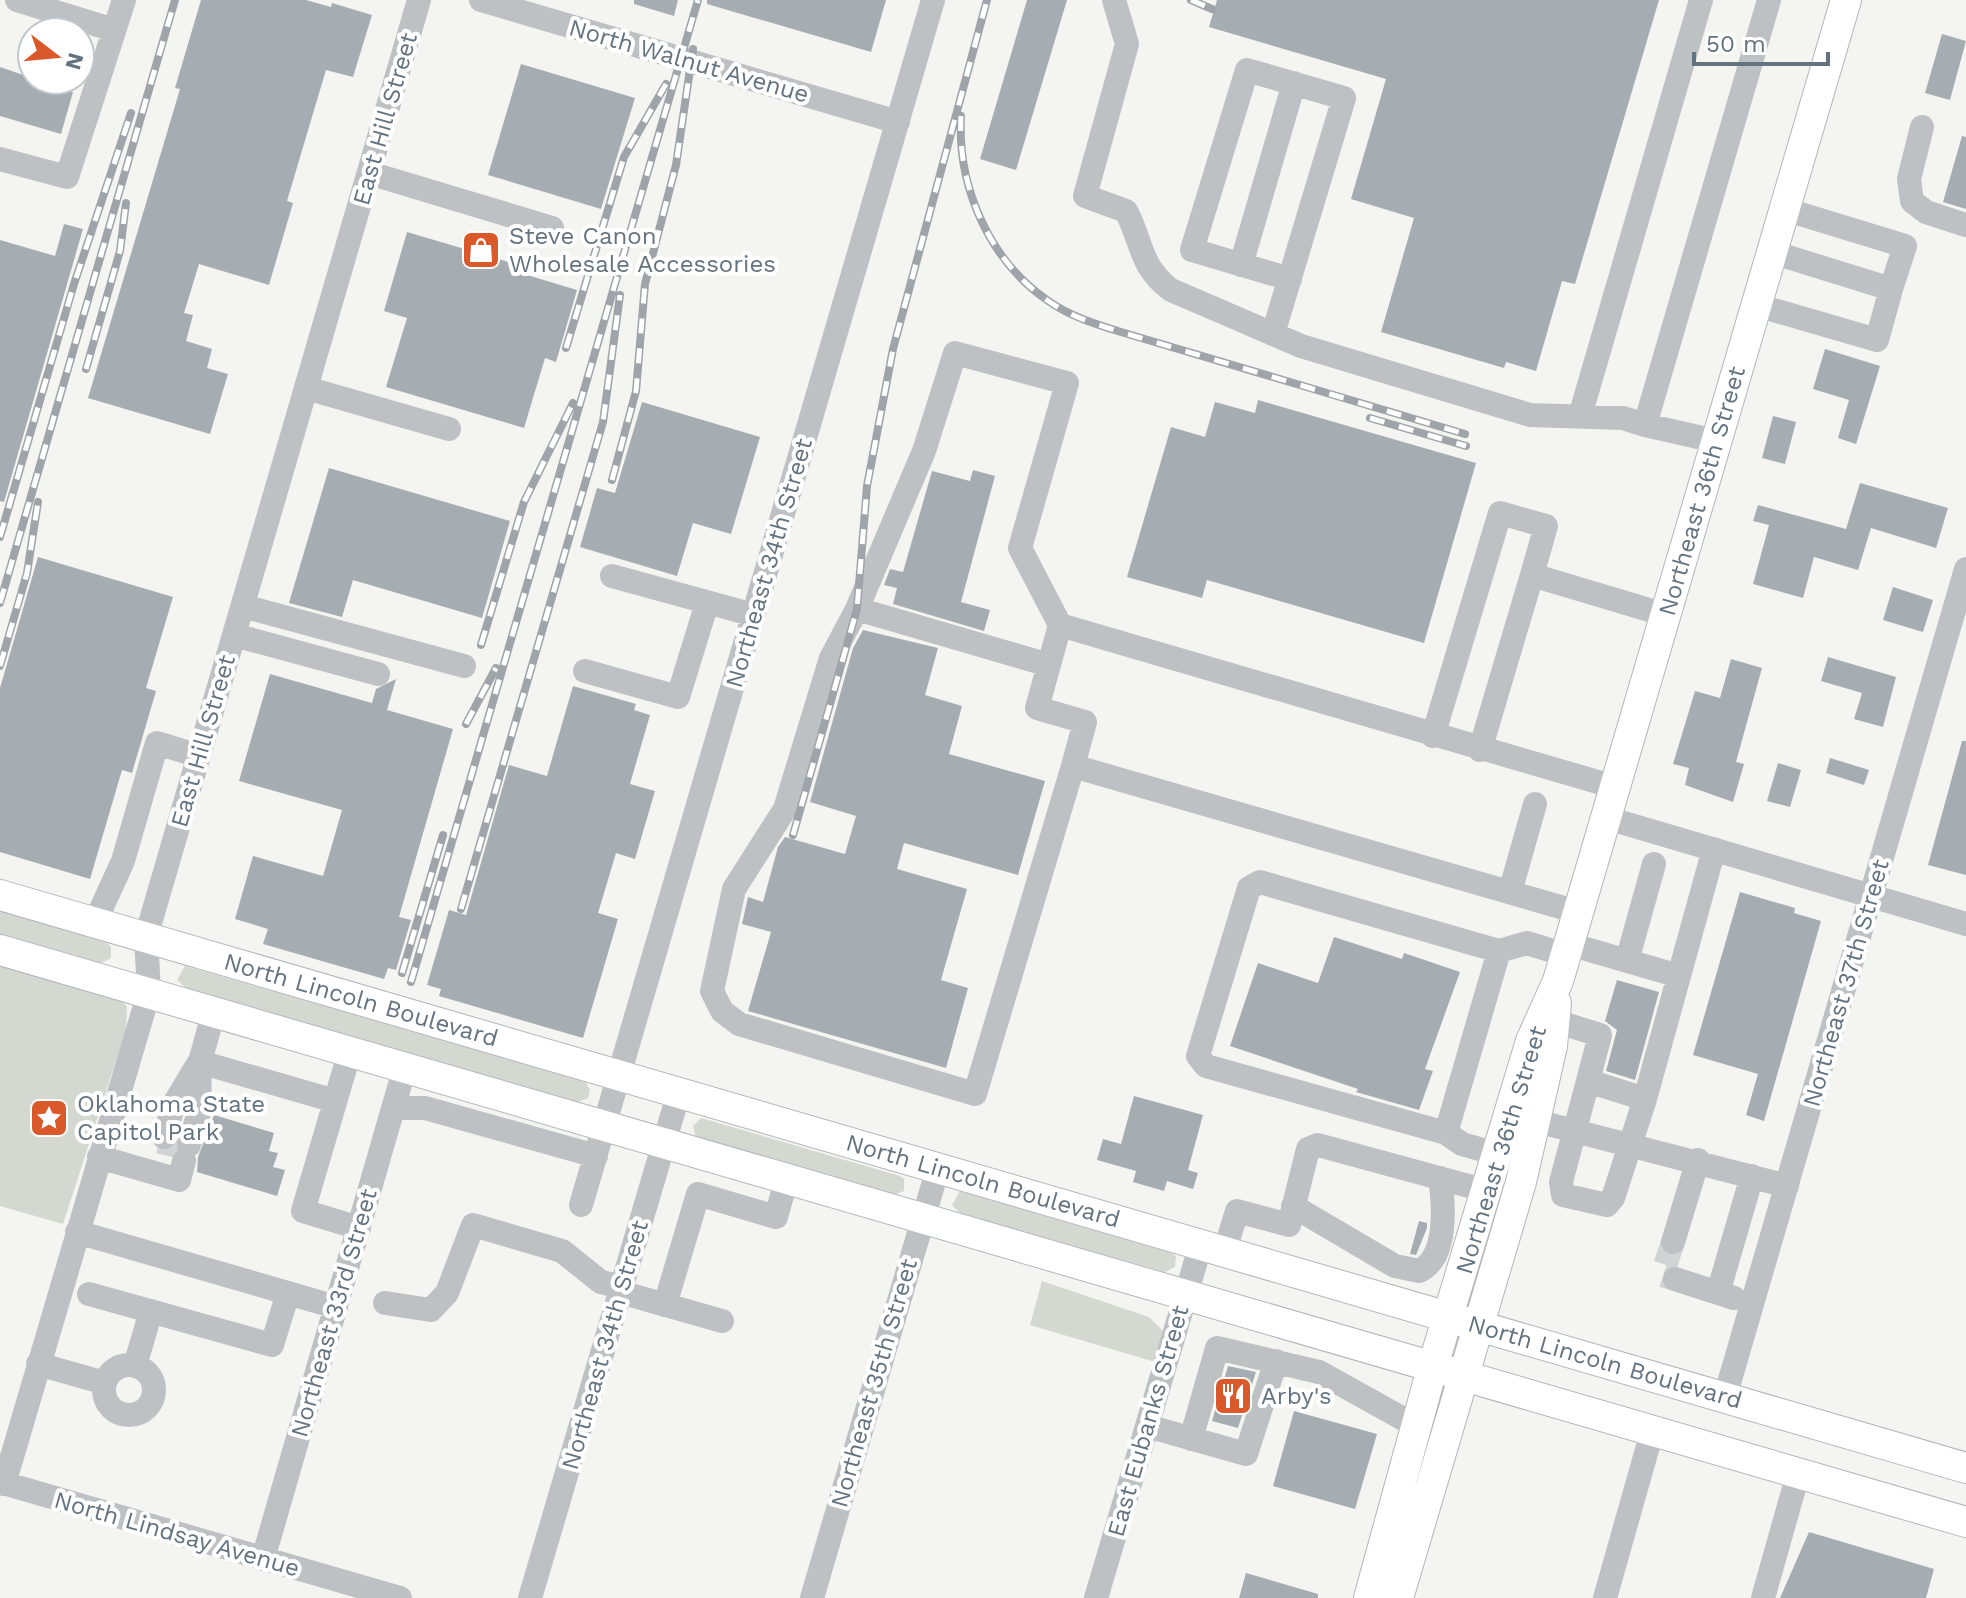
<svg xmlns="http://www.w3.org/2000/svg" width="1966" height="1598" font-family="'Work Sans',sans-serif">
<style>
.green{fill:#d3d9d0}
.building{fill:#a6adb2}
.lines{fill:none;stroke-linecap:round;stroke-linejoin:round}
.minor-tunnel{stroke:#d0d4d4;stroke-width:24;stroke-dasharray:24 12;stroke-linecap:butt}
.major-casing{stroke:#b2b6ba;stroke-width:32}
.minor{stroke:#bdc1c4;stroke-width:24}
.major{stroke:#fff;stroke-width:30}
.rail-casing{stroke:#9ea4a9;stroke-width:8}
.rail{stroke:#fff;stroke-width:5;stroke-dasharray:15;stroke-linecap:butt}
.labels{text-anchor:middle;stroke-width:8;stroke-linejoin:round;paint-order:stroke}
.street-label{font-size:24px;fill:#647380;stroke:#fff}
.poi-label{font-size:24px;fill:#647380;stroke:#fff;text-anchor:start}
</style>
<rect width="100%" height="100%" fill="#f4f4f0"/>
<path class="green" d="M0 911 107 943 111 947V958L100 964 0 935Z
M0 964 118 998 127 1006 126 1030 63 1224 0 1206Z
M185 966 585 1081 590 1090 588 1098 578 1102 187 989 177 980Z
M701 1118 900 1176 904 1179V1191L893 1195 696 1138 693 1126Z
M960 1191 1171 1253 1176 1256 1175 1267 1165 1272 961 1214 952 1205Z
M1042 1281 1149 1317 1163 1331 1155 1362 1030 1325Z"/>
<path class="building" d="M201 0H306L331 7 332 3 372 15 353 77 326 70 287 201 293 203 269 285 199 264 184 313 193 315 186 341 212 349 207 368 228 374 210 434 88 398 180 89 175 88Z
M634 0H678L674 16 634 4Z
M707 0H886L871 52 707 4Z
M1027 0H1067L1016 170 980 159Z
M1217 0H1659L1575 284 1562 281 1536 371 1506 362 1504 368 1381 332 1414 218 1351 199 1386 79 1209 27Z
M1942 34 1966 41 1950 100 1925 93Z
M521 64 635 98 601 209 488 175Z
M0 67 73 92 61 134 0 116Z
M1962 136 1966 137V209L1943 202Z
M64 224 83 229 4 502 0 501V240L55 256Z
M407 232 529 268 527 275 577 290 556 362 545 358 524 428 386 387 407 318 384 311Z
M1825 349 1880 366 1856 444 1838 438 1849 400 1813 389Z
M1258 400 1476 463 1424 643 1207 580 1202 598 1127 577 1171 427 1205 437 1215 402 1255 413Z
M642 402 760 437 731 534 693 523 677 576 580 547 597 488 615 493Z
M1773 416 1796 422 1785 464 1762 458Z
M329 468 510 521 482 618 353 580 342 617 289 603Z
M973 470 995 476 961 602 990 610 984 631 893 604 897 588 884 585 890 569 903 572 932 471 970 481Z
M1860 483 1948 508 1936 548 1871 528 1858 570 1814 557 1803 598 1753 584 1769 525 1753 521 1758 505 1846 529Z
M38 557 173 597 146 688 156 691 132 773 122 770 90 879 0 852V688Z
M1893 587 1933 600 1923 632 1883 620Z
M863 630 938 648 925 695 962 706 949 754 1045 781 1018 875 904 843 897 869 967 889 941 980 968 988 946 1068 748 1011 771 932 742 924 748 897 763 902 778 847 785 837 845 854 856 816 810 802 853 648Z
M1828 657 1896 677 1883 727 1854 719 1862 693 1821 681Z
M1731 659 1762 668 1736 762 1744 764 1733 802 1685 785 1689 768 1673 764 1695 691 1720 698Z
M270 674 372 703 376 689 396 679 387 710 453 729 399 917 411 920 396 970 388 968 384 979 263 944 268 929 235 919 253 856 323 876 342 810 239 781Z
M573 686 636 704 634 710 650 715 630 784 655 791 635 859 616 853 598 913 618 919 583 1038 439 996 441 989 427 985 449 910 466 915 509 765 547 776Z
M1962 741H1966V875L1928 865Z
M1830 758 1869 770 1864 785 1826 773Z
M1778 763 1801 770 1790 807 1767 801Z
M1740 892 1795 908 1794 913 1821 921 1764 1121 1746 1115 1758 1074 1693 1055Z
M1334 937 1402 959 1404 953 1460 972 1425 1069 1433 1071 1419 1110 1356 1092 1358 1089 1230 1046 1258 963 1318 983Z
M1617 980 1659 992 1635 1080 1606 1071 1617 1030 1605 1021Z
M1134 1096 1203 1115 1188 1170 1198 1173 1193 1189 1167 1181 1164 1191 1133 1182 1136 1171 1097 1160 1103 1139 1121 1144Z
M214 1115 274 1133 269 1151 278 1153 273 1167 285 1170 277 1196 197 1172 198 1157Z
M1419 1221 1427 1223V1228L1416 1255 1410 1254Z
M1228 1366 1256 1372 1238 1428 1212 1421Z
M1294 1411 1377 1434 1355 1509 1273 1486Z
M1809 1532 1934 1569 1926 1598H1780Z
M1246 1573 1318 1594V1598H1239Z"/>
<g class="lines">
<path class="minor-tunnel" d="M168 1156 172 1139
M1673 1242 1662 1275 1675 1279"/>
<defs>
<path id="major" d="M0 895 1966 1468
M0 950 1966 1522
M1369 1598 1432 1369 1531 1041 1558 981 1846 0
M1398 1598 1521 1182 1552 1046 1556 1003"/>
</defs>
<use href="#major" class="major-casing"/>
<path class="minor" d="M17 0 114 30
M481 0 898 122
M1114 0 1127 44 1085 196 1126 211C1143 243 1139 266 1171 290L1301 346 1530 415 1623 418 1645 425
M1922 127 1909 179 1912 201 1926 212 1966 225
M0 159 67 177 124 0
M369 173 552 228
M1784 209 1905 246 1891 289
M1241 265 1294 83
M1756 305 1877 340 1891 289 1772 252
M1273 334 1344 98 1247 70 1192 250 1290 279
M306 388 449 429
M1580 416 1701 0
M1716 441 1645 425 1769 0
M612 576 754 615
M243 606 464 666
M857 609 1049 665
M1060 625 1037 708 1085 722 1073 766 1578 912
M234 635 378 674
M585 671 678 697 707 603
M1433 736 1500 513 1546 526 1532 575
M1480 750 1532 575 1666 615
M1073 766 975 1094 739 1024 722 1011 712 991 734 889 785 809 831 658 857 609 924 451 955 353 1067 383 1020 548 1060 625 1615 787
M1607 818 1966 924
M1510 892 1535 804
M95 922 123 861 157 743 199 756
M1569 944 1679 976
M1627 961 1654 864
M214 1011 200 1062 335 1101
M1555 1021 1600 1035 1588 1081 1645 1099
M350 1051 303 1211 359 1228
M1588 1081 1561 1182 1563 1195 1607 1205 1613 1198 1645 1099 1714 849
M394 1108H425L596 1156
M1536 1121 1787 1186
M1446 1133 1499 951
M164 1137 174 1104 198 1064
M189 1145 199 1112 200 1062
M1497 1154 1462 1144 1446 1133 1206 1066 1198 1056 1249 888 1260 882 1499 951 1527 943 1566 955
M99 1157 179 1180 184 1161
M581 1205 933 0
M1293 1206 1395 1266 1419 1271C1448 1258 1444 1205 1440 1178
M77 1232 336 1307
M1673 1242 1698 1160
M1225 1250 1237 1211 1289 1225 1308 1149 1318 1145 1487 1191
M1675 1279 1734 1298
M620 1292 722 1321
M1718 1293 1752 1176
M89 1294 272 1345 288 1293
M385 1303 431 1310 447 1293 473 1225 562 1251 601 1282 622 1287
M665 1305 698 1194 776 1217 787 1178
M38 1364 105 1383
M104 1390a25 25 0 1 1 50 0a25 25 0 1 1-50 0Z
M135 1366 151 1311
M1725 1397 1966 569
M1147 1426 1246 1454 1276 1361
M1191 1439 1217 1348 1319 1372 1416 1426
M0 1482 400 1598
M4 1484 149 992 146 937 419 0
M263 1559 405 1067
M530 1598 679 1092
M812 1598 938 1168
M1096 1598 1201 1244
M1605 1598 1652 1432
M1763 1598 1798 1474"/>
<use href="#major" class="major"/>
<defs>
<path id="rail" d="M1191 0 1212 9
M961 116C957 186 989 260 1047 300 1069 316 1095 324 1121 332L1465 434
M566 348 624 157 666 84
M86 369 120 251 126 203
M1370 418 1466 446
M612 480 636 391 645 284 676 165 693 49
M0 537 74 284 131 113
M0 603 175 0
M481 645 524 502 573 403
M0 666 27 573 38 502
M466 724 496 668
M793 835 857 609 867 486 893 349 987 0
M461 909 603 422 620 295
M402 973 443 835
M411 982 698 0"/>
</defs>
<use href="#rail" class="rail-casing"/>
<use href="#rail" class="rail"/>
</g>
<defs>
<symbol id="shop-square" viewBox="-11 -11 22 22"><rect x="-9" y="-9" width="18" height="18" rx="4" fill="#da592a" stroke="#fff"/><path d="M-5-2.5h2.3a2.7 3.5 0 0 1 5.4 0H5L5.5 6h-11ZM-1.5-2.5h3a1.5 2.3 0 0 0-3 0Z" fill="#fff"/></symbol>
<symbol id="sight-square" viewBox="-11 -11 22 22"><rect x="-9" y="-9" width="18" height="18" rx="4" fill="#da592a" stroke="#fff"/><path d="M0-6L1.8-2.2L6-1.7L2.9 1.2L3.7 5.4L0 3.3L-3.7 5.4L-2.9 1.2L-6-1.7L-1.8-2.2Z" fill="#fff"/></symbol>
<symbol id="restaurant-square" viewBox="-11 -11 22 22"><rect x="-9" y="-9" width="18" height="18" rx="4" fill="#da592a" stroke="#fff"/><path d="M-5-6h1v4h1v-4h1v4h1v-4h1v5L-1.5 .5V6h-2V.5L-5-1ZM5-6V6H3V1.5H1.5Q1.5-4 5-6Z" fill="#fff"/></symbol>
</defs>
<g fill-rule="evenodd">
<use href="#shop-square" x="459" y="228" width="44" height="44"/>
<use href="#sight-square" x="27" y="1096" width="44" height="44"/>
<use href="#restaurant-square" x="1211" y="1374" width="44" height="44"/>
</g>
<g class="labels">
<g class="street-label">
<text transform="translate(689 61) rotate(16)" y="8">North Walnut Avenue</text>
<text transform="translate(385 119) rotate(-74)" y="8">East Hill Street</text>
<text transform="translate(1702 491) rotate(-74)" y="8">Northeast 36th Street</text>
<text transform="translate(769 563) rotate(-74)" y="8">Northeast 34th Street</text>
<text transform="translate(203 741) rotate(-74)" y="8">East Hill Street</text>
<text transform="translate(1846 983) rotate(-74)" y="8">Northeast 37th Street</text>
<text transform="translate(361 1000) rotate(16)" y="8">North Lincoln Boulevard</text>
<text transform="translate(1501 1150) rotate(-73)" y="8">Northeast 36th Street</text>
<text transform="translate(983 1181) rotate(16)" y="8">North Lincoln Boulevard</text>
<text transform="translate(334 1313) rotate(-74)" y="8">Northeast 33rd Street</text>
<text transform="translate(605 1345) rotate(-74)" y="8">Northeast 34th Street</text>
<text transform="translate(1605 1362) rotate(16)" y="8">North Lincoln Boulevard</text>
<text transform="translate(874 1383) rotate(-74)" y="8">Northeast 35th Street</text>
<text transform="translate(1148 1421) rotate(-74)" y="8">East Eubanks Street</text>
<text transform="translate(177 1534) rotate(16)" y="8">North Lindsay Avenue</text>
</g>
<g class="poi-label">
<text x="509" y="244">Steve Canon<tspan x="509" dy="28">Wholesale Accessories</tspan></text>
<text x="77" y="1112">Oklahoma State<tspan x="77" dy="28">Capitol Park</tspan></text>
<text x="1261" y="1404">Arby's</text>
</g>
</g>
<g transform="translate(56 56) rotate(106)"><circle r="38" fill="#ffffff" stroke="#c1c7cc" stroke-width="2"/>
<path d="M0-6L14 30L0 20L-14 30Z" fill="#da592a"/>
<text y="-12" font-size="22" font-weight="bold" text-anchor="middle" fill="#647380">N</text>
</g>
<path d="M1694 52v12h134v-12" fill="none" stroke="#647380" stroke-width="4"/>
<text x="1706" y="52" font-size="24" fill="#647380" stroke="#ffffff" stroke-width="6" paint-order="stroke">50 m</text>
</svg>
